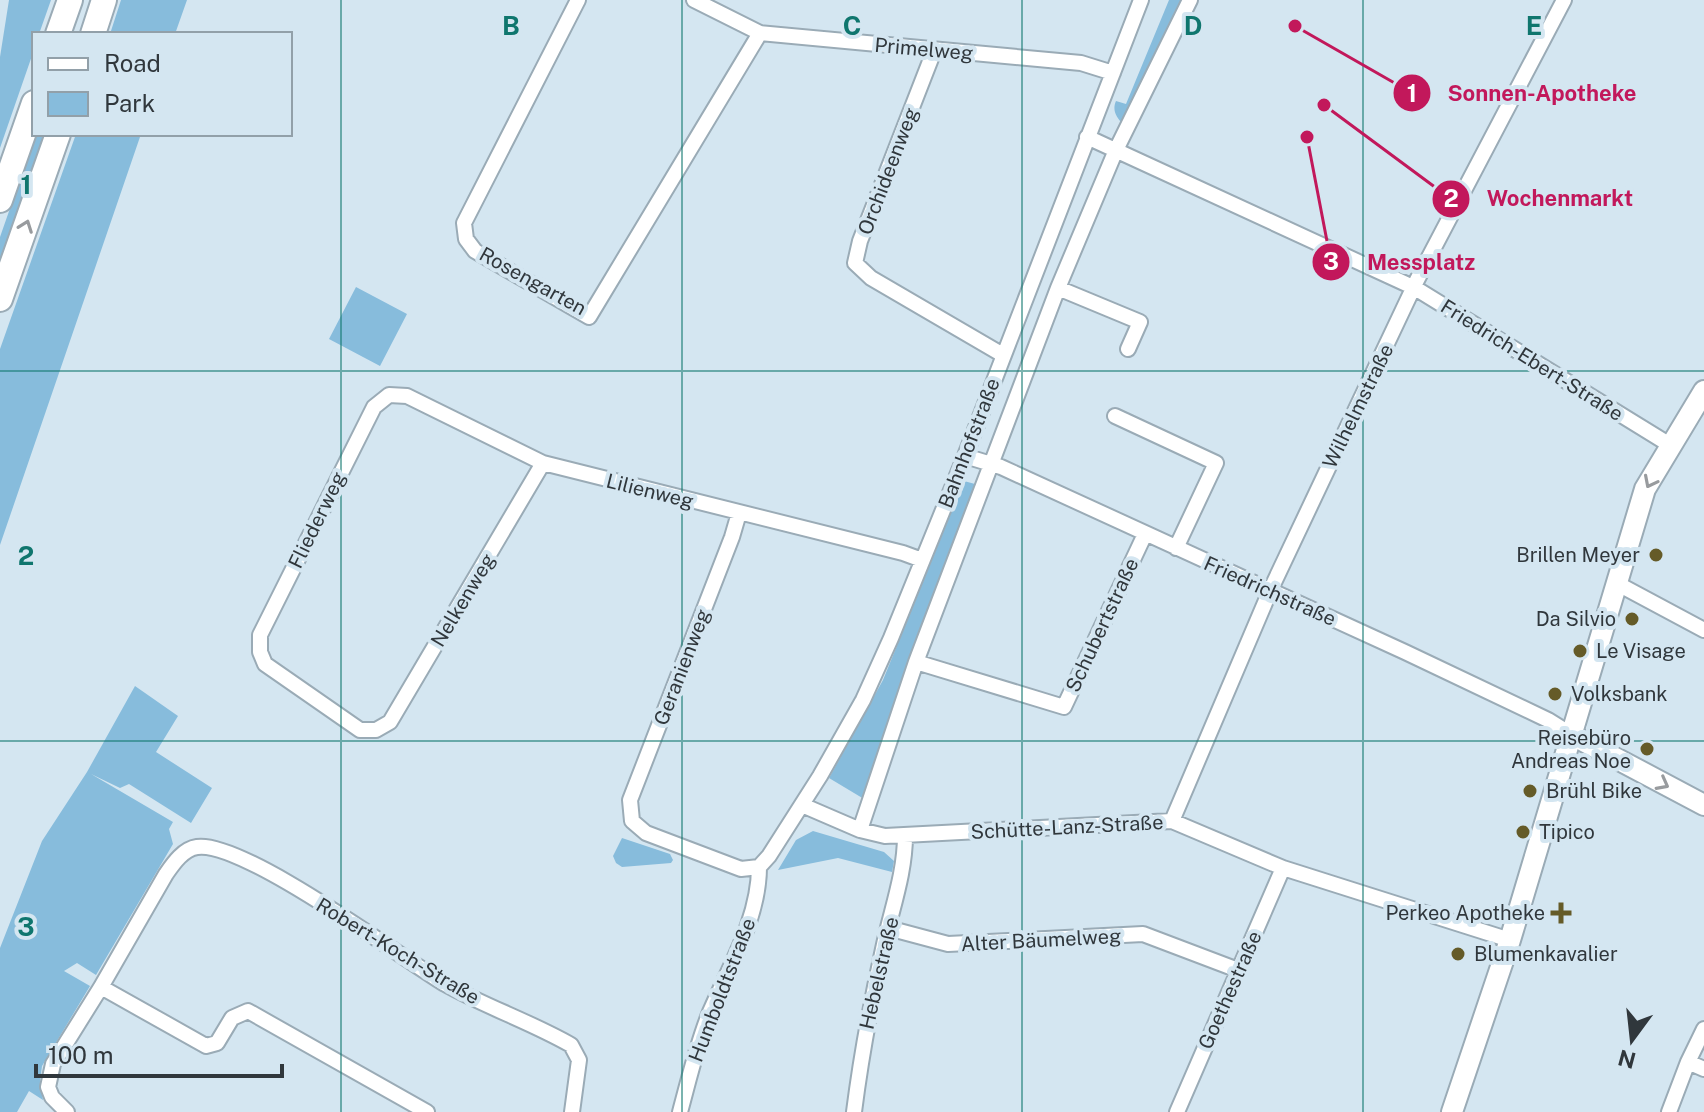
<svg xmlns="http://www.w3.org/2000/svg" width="1704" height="1112" font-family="'Public Sans',sans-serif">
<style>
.green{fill:#87bcdc}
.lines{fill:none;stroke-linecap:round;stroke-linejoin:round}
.minor-casing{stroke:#9aabb6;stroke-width:18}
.secondary-casing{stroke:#9aabb6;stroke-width:24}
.motorway-casing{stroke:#9aabb6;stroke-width:28}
.minor{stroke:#fff;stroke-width:14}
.secondary{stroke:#fff;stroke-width:20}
.motorway{stroke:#fff;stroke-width:24}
.oneway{stroke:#989b9e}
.grid{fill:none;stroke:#0f766e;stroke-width:2;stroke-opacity:0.55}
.poi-dot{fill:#655b28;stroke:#d4e6f1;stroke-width:3}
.labels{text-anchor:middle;stroke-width:8;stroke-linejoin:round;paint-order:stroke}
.street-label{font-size:20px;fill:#30373c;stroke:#d4e6f1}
.poi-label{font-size:20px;fill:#30373c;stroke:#d4e6f1;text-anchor:start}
.grid-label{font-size:26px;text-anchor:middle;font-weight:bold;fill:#0f766e;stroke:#d4e6f1;stroke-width:8;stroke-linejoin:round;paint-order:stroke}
.leader{fill:none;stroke:#c2185b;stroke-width:3}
.callout-dot{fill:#c2185b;stroke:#d4e6f1;stroke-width:3}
.mark-label{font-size:24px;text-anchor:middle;font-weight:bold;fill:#fff}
.callout-label{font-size:22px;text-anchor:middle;font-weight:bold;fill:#c2185b;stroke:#d4e6f1;stroke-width:8;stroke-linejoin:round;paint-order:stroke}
</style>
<rect width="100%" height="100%" fill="#d4e6f1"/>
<path class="green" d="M9 0H51L39 34H34V50L0 148V57Z
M121 0H187L175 34H110Z
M1169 0H1185L1123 124C1116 117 1112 110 1116 101L1126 104Z
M36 134H47L0 265V237Z
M76 134H141L0 545V349Z
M356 287 407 314 380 366 329 339Z
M964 481 975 484 864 799 829 778 883 680Z
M135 686 178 716 156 752 212 788 191 823 129 784 120 788 91 774 173 822 169 829 173 844 96 975 77 963 64 971 90 986 42 1066 40 1081 43 1100 29 1091 17 1112H0V948L42 841 87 772Z
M813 831 884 852 894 861 892 872 838 858 778 870 796 840Z
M622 838 670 854 673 860 671 863 622 867 616 863 613 856Z"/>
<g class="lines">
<defs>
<path id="minor" d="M578 0 464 223 466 239 475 251 589 317 760 33
M694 0 760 33 1081 63 1113 73
M934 51 860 241 855 263 871 278 1003 355
M1087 137 1415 288 1670 445
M1058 288 1140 322 1128 349
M1115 416 1216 463 1176 548
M965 456 1001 467 1405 652 1548 720 1572 735
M543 463 390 722 376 730H360L265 664 260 652V635L374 407 389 395 407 396 543 463 903 553 922 560
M739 513 732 537 630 800 632 821 646 833 741 869 759 867
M1618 584 1704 630
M916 662 1064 707 1145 534
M802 805 860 830 885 836 1172 821 1283 868 1510 940
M1172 821 1270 591 1417 280 1564 0
M860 830 916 662 1058 288 1116 150 1190 0
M759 867 769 856 820 776 863 700 891 638 965 456 1141 0
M888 928 948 944 1143 934 1238 970
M101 987 206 1046 217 1043 232 1018 248 1011 427 1112
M1688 1062 1704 1069
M67 1112 52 1097 48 1087 53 1064 101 987 166 874C173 864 183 849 197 847 242 840 399 956 445 984 486 1007 531 1022 571 1045L579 1060 572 1112
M680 1112C689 1079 697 1044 710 1012 730 965 759 918 759 867
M854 1112C861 1057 871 1003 883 949 891 910 905 875 905 835
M1177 1112 1283 868
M1669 1112 1688 1062 1704 1029"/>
<path id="secondary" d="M1572 735 1704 805
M1452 1112 1510 940 1645 489 1704 391"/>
<path id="motorway" d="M58 34 70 0
M93 34 104 0
M0 200 34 103
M0 299 58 134"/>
</defs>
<use href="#minor" class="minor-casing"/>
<use href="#secondary" class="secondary-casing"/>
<use href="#motorway" class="motorway-casing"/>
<use href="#minor" class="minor"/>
<use href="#secondary" class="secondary"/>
<use href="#motorway" class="motorway"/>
</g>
<defs><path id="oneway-chevron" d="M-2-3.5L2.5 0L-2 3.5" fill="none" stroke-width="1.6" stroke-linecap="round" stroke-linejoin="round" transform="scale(2)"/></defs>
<g class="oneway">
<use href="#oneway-chevron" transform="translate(26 226) rotate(-70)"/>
<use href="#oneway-chevron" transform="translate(1650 482) rotate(117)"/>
<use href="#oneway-chevron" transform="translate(1663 784) rotate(28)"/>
</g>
<path class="grid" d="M341 0V1112M682 0V1112M1022 0V1112M1363 0V1112M0 371H1704M0 741H1704"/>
<g class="poi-dot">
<circle cx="1656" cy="555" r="8"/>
<circle cx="1632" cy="619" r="8"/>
<circle cx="1580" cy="651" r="8"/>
<circle cx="1555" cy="694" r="8"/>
<circle cx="1647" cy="749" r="8"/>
<circle cx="1530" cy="791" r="8"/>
<circle cx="1523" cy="832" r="8"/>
<path d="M1557 901h8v8h8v8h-8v8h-8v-8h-8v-8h8z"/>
<circle cx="1458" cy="954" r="8"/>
</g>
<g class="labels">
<g class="street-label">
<text transform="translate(924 49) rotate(5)" y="7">Primelweg</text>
<text transform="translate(888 171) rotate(-69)" y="7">Orchideenweg</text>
<text transform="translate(533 281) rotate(29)" y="7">Rosengarten</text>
<text transform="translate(1532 360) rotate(32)" y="7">Friedrich-Ebert-Straße</text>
<text transform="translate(1358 406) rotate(-64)" y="7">Wilhelmstraße</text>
<text transform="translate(969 443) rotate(-69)" y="7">Bahnhofstraße</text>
<text transform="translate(650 491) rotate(14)" y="7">Lilienweg</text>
<text transform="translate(317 520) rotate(-64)" y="7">Fliederweg</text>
<text transform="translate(1270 591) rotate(24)" y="7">Friedrichstraße</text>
<text transform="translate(463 600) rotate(-59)" y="7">Nelkenweg</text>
<text transform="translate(1102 625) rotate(-65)" y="7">Schubertstraße</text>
<text transform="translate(682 667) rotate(-69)" y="7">Geranienweg</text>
<text transform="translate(1067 827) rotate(-3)" y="7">Schütte-Lanz-Straße</text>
<text transform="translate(1041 940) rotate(-3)" y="7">Alter Bäumelweg</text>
<text transform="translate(398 951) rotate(31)" y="7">Robert-Koch-Straße</text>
<text transform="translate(879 973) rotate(-77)" y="7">Hebelstraße</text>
<text transform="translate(722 990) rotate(-69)" y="7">Humboldtstraße</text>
<text transform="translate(1230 990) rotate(-66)" y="7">Goethestraße</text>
</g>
<g class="poi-label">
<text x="1640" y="562" text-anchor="end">Brillen Meyer</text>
<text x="1616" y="626" text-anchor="end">Da Silvio</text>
<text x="1596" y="658">Le Visage</text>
<text x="1571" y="701">Volksbank</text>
<text x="1631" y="745" text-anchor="end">Reisebüro<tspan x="1631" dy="23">Andreas Noe</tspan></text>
<text x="1546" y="798">Brühl Bike</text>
<text x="1539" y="839">Tipico</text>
<text x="1545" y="920" text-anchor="end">Perkeo Apotheke</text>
<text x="1474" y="961">Blumenkavalier</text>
</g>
</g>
<g class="grid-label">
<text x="511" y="35">B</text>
<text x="852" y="35">C</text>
<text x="1193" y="35">D</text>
<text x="1534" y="35">E</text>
<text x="26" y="194">1</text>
<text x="26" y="565">2</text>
<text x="26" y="936">3</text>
</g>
<path class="leader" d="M1295 26L1412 93M1324 105L1451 199M1307 137L1331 262"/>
<g class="callout-dot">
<circle cx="1295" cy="26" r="8"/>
<circle cx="1324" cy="105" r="8"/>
<circle cx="1307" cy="137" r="8"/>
<circle cx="1412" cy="93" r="20"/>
<circle cx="1451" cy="199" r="20"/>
<circle cx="1331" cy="262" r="20"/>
</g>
<g class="mark-label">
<text x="1412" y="102">1</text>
<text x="1451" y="207">2</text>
<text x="1331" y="270">3</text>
</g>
<g class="callout-label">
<text x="1542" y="101">Sonnen-Apotheke</text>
<text x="1560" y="206">Wochenmarkt</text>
<text x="1421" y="270">Messplatz</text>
</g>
<rect x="32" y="32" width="260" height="104" fill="#d4e6f1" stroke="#92a0a9" stroke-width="2"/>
<rect x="48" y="58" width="40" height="12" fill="#ffffff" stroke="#92a0a9" stroke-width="2"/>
<text x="104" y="72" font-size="24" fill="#30373c">Road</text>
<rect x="48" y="92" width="40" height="24" fill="#87bcdc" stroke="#92a0a9" stroke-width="2"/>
<text x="104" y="112" font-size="24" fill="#30373c">Park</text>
<g transform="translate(1632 1040) rotate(195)" stroke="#d4e6f1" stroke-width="6" paint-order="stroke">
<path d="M0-6L14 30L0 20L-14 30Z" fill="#30373c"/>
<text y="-12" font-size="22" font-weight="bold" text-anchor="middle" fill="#30373c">N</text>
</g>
<path d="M36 1064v12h246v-12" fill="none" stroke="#30373c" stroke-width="4"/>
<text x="48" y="1064" font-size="24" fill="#30373c" stroke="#d4e6f1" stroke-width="6" paint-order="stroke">100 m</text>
</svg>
